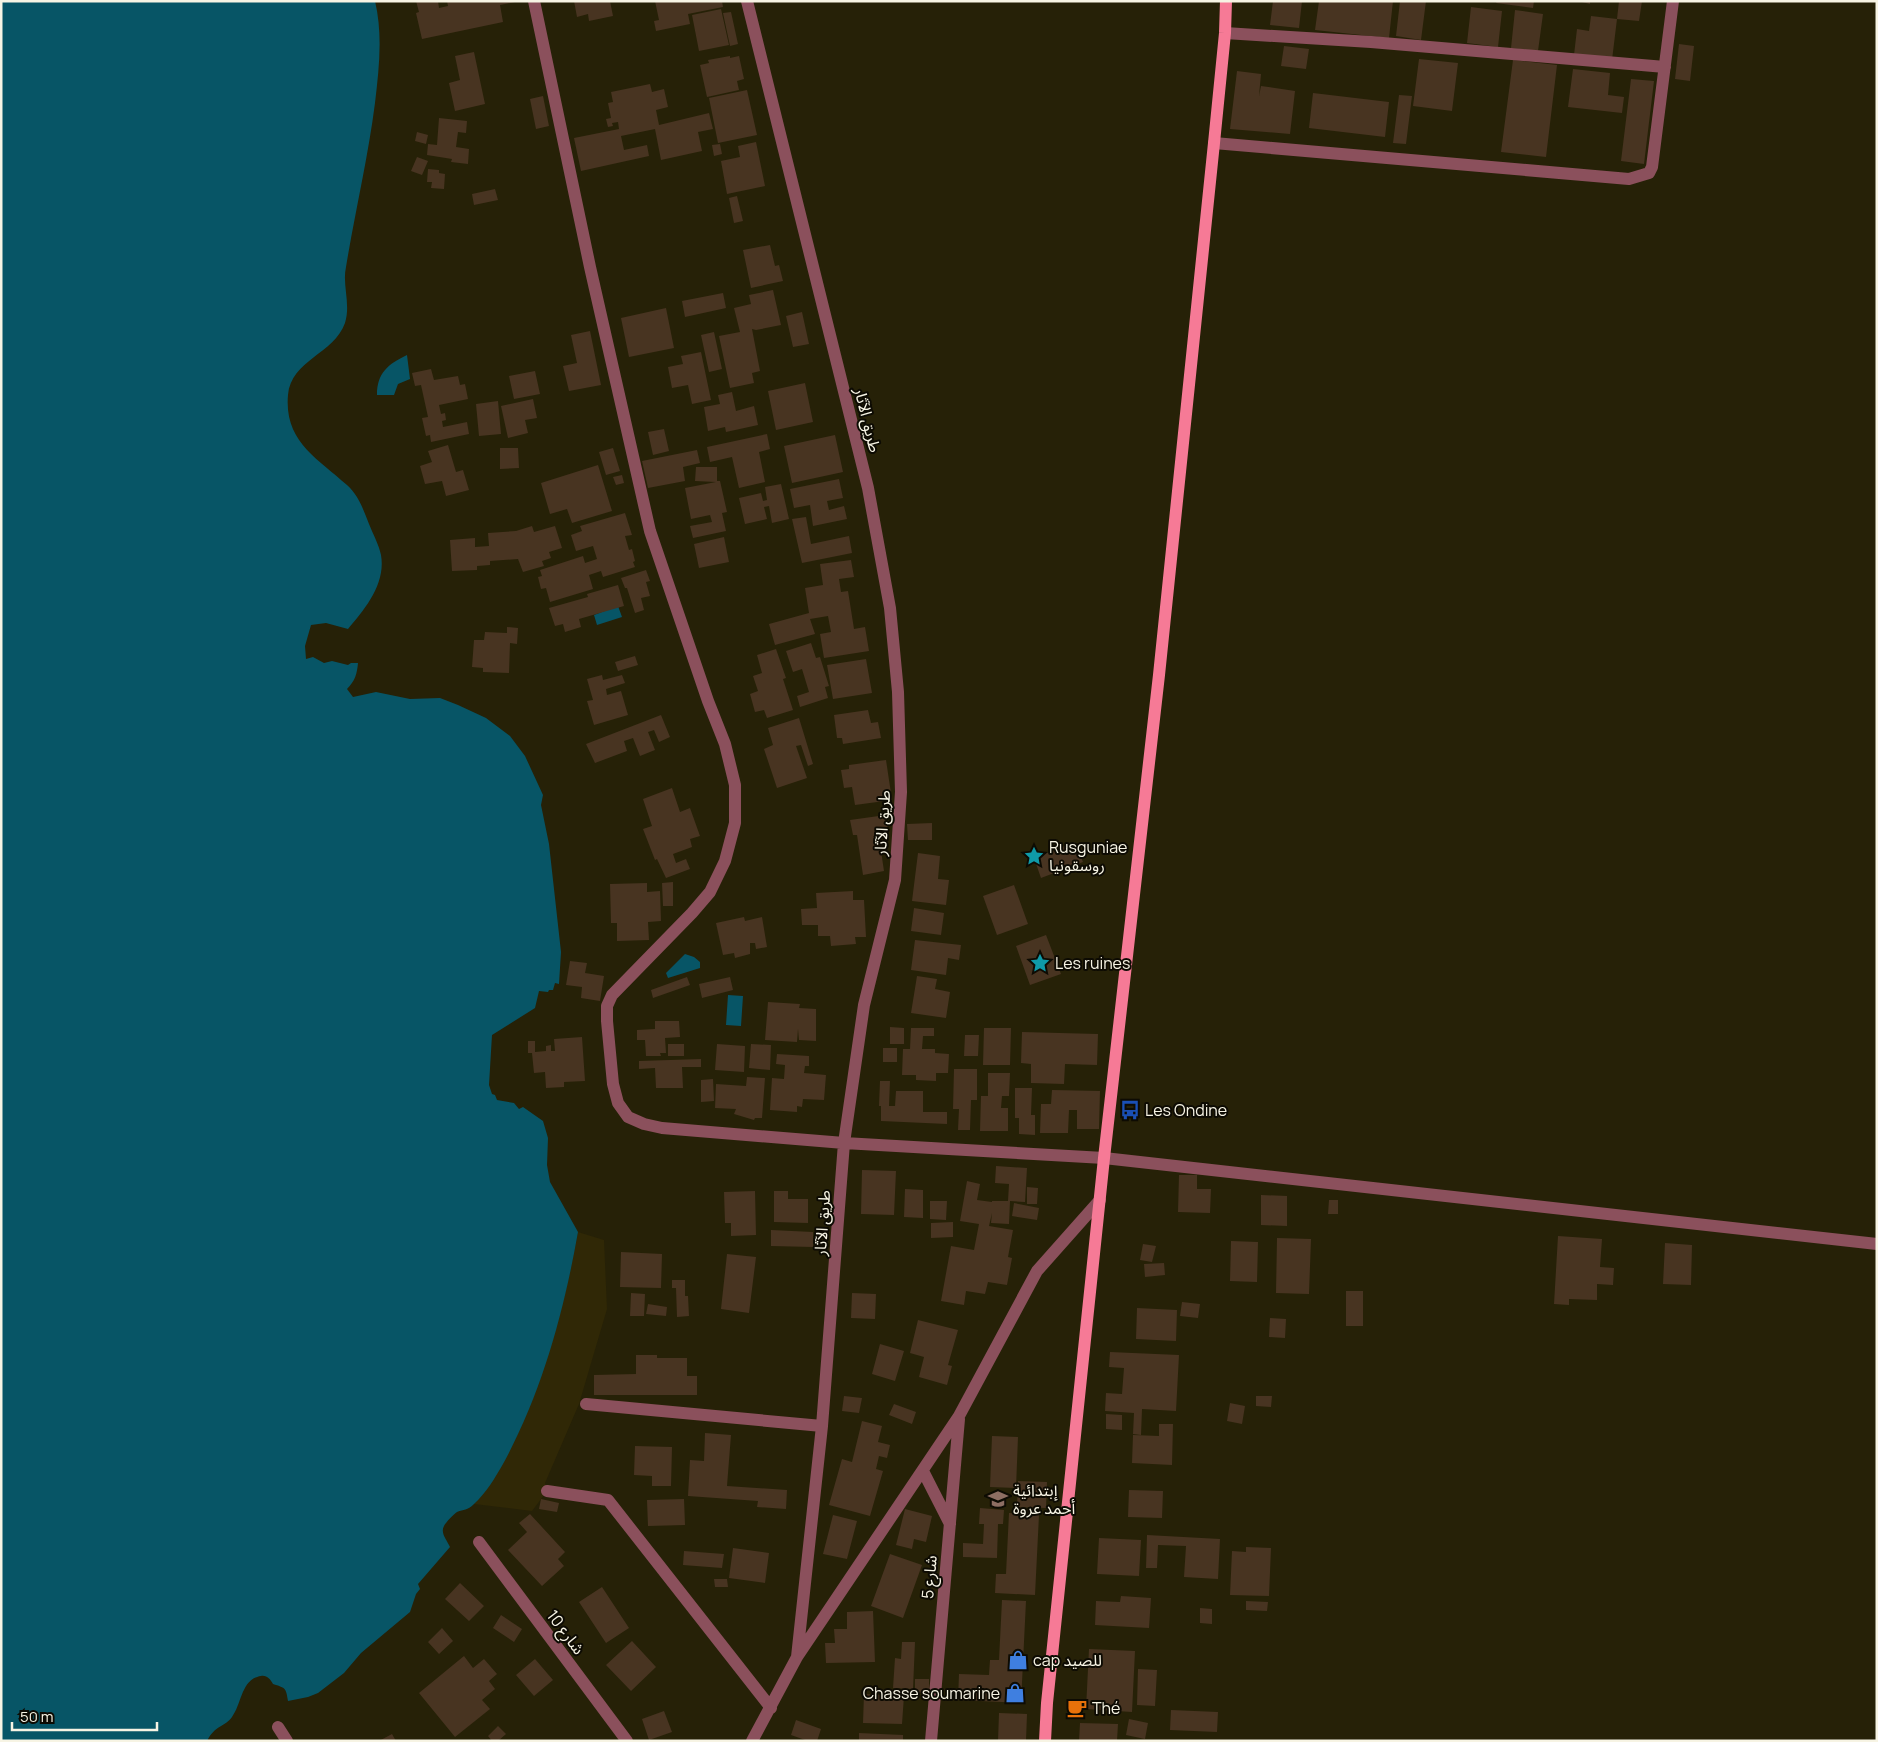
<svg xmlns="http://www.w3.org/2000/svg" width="1878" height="1742" font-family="Manrope,'Noto Sans Arabic',sans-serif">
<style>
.sand{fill:#302806}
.water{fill:#075566}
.building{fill:#483421}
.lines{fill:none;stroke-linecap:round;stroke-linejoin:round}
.minor{stroke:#8b505c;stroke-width:12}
.major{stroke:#f67a96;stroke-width:12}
.labels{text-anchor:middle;stroke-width:4;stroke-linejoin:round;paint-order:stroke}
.street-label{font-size:16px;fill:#f7f4e4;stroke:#0d0b03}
.poi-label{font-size:16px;fill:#f7f4e4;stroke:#0d0b03;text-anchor:start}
</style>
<rect width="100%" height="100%" fill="#262107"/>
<path class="sand" d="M578 1232 604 1240 607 1309 579 1404 545 1483 547 1491 532 1511 474 1504C531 1437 562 1318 578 1232Z"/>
<path class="water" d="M1 1H375C383 35 379 69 375 103 368 158 355 212 346 267 342 285 351 304 345 323 334 354 291 360 288 395 284 441 317 458 347 485 359 496 363 509 369 524 373 534 379 545 381 555 386 584 365 609 348 629L326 623 311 625 305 646 306 659 313 657 324 663 332 661 348 665 351 663H358C357 674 355 681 347 689L353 697 376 692 410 699 440 698 458 705 486 718 510 736 525 756 543 795 541 805 549 844 561 952 559 984 555 983 553 990H549L548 992 539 991 535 1008 492 1035 489 1085 492 1094 495 1095 497 1100 514 1103 519 1109 523 1107 543 1121 548 1138 547 1165 550 1182 578 1232C564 1311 542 1393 503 1464 495 1478 486 1493 474 1504 467 1511 464 1509 457 1512 454 1514 446 1522 444 1526 440 1533 447 1540 450 1547L418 1584 420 1589 416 1594 410 1612 361 1653 344 1673 318 1693 308 1697 288 1701C286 1687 285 1688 273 1684 270 1679 267 1675 261 1676 241 1679 242 1704 232 1717 225 1727 215 1725 207 1741H1Z
M407 355 410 379 398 384 394 395H377C377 373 388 364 407 355Z
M618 606 622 617 597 625 594 615Z
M685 954 694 957 700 962V968L668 978 666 973Z
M728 995 743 996 741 1026 726 1025Z"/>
<path class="building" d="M416 1H438L439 8 448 6 447 1 515 2 500 5 503 22 422 39 416 13 419 12Z
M574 1H610L613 16 589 21 588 14 577 17Z
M655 1H722L723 7 688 14 690 24 656 31 654 21 659 20Z
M1273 1H1302L1299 28 1270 25Z
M1319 1H1393L1389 38 1315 30Z
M1400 1H1426L1421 40 1396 36Z
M1497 1H1534L1533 8 1496 3Z
M1578 1H1590V4Z
M1619 1H1642L1639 21 1617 19Z
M1471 7 1502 11 1498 47 1467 43Z
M721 9 729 45 699 51 692 15Z
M1515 10 1543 14 1538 51 1511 48Z
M731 12 738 44 730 46 723 13Z
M1591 16 1617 19 1612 60 1574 55 1577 29 1589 31Z
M1679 44 1694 46 1690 81 1675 79Z
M1284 46 1309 49 1306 69 1281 66Z
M474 52 485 104 455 111 449 83 460 80 455 56Z
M730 56V58L739 56 744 79 737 81 739 90 707 97 700 65 709 63 708 60Z
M1419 59 1458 63 1452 111 1413 106Z
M1513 60 1557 65 1546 157 1501 152Z
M1573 69 1610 73 1608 95 1624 97 1622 113 1568 107Z
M1237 71 1261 74 1259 96 1261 86 1295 91 1290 134 1230 129Z
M1631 79 1654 81 1644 164 1621 161Z
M650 84 652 92 664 89 668 107 656 110 659 125 709 113 713 129 698 132 702 151 661 160 655 129 621 136 624 150 647 145 649 156 581 171 574 138 619 129 618 122 612 123 613 126 608 127 606 119 611 118 608 103 613 102 611 92Z
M747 90 757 135 718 143 709 98Z
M1313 93 1389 102 1385 137 1309 128Z
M1399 95 1412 96 1406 144 1393 143Z
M543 96 549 126 536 129 530 99Z
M439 118 467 121 466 133 458 132 456 147 469 149 468 164 451 162 452 159 427 155 428 144 437 145Z
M417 132 428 135 426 144 415 141Z
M756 142 765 186 727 194 721 161 740 157 738 146Z
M720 144 722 154 714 156 712 145Z
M417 157 428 161 422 175 411 171Z
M428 169 439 170V173L445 174 444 189 431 188 432 182H427Z
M495 189 498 200 474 205 472 194Z
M737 196 743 221 734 223 729 198Z
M770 245 775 266 779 265 783 281 751 288 743 250Z
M773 290 781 325 756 330 752 329 760 371 752 373 754 383 730 388 719 336 740 332 734 308 751 304 749 295Z
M723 293 726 308 685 317 682 301Z
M666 308 674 348 629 357 621 318Z
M802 312 809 344 793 347 786 316Z
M590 331 601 385 569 391 563 366 577 363 571 335Z
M714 332 722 369 709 372 701 335Z
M701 352 711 400 692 404 688 385 672 388 668 367 683 364 681 356Z
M431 369 434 380 458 376 460 385 465 384 468 399 439 405 441 414 445 413 446 420 442 421 443 427 467 422 469 434 431 442 430 435 426 436 422 418 428 417 421 385 415 386 412 373Z
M535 371 540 394 514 399 509 376Z
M805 383 813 422 776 430 768 391Z
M732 392 736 411 754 406 758 425 726 432 725 427 708 431 704 407 720 404 718 395Z
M533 399 537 418 525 420 528 433 508 438 501 406Z
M498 401 501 434 479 436 476 404Z
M664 429 669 451 653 455 648 432Z
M767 434 770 449 759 452 765 482 739 488 732 457 710 462 707 447Z
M835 435 843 472 792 483 784 446Z
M448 445 456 472 463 470 469 490 446 496 442 481 425 484 420 466 432 462 428 451Z
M500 448H518L519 468 500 469Z
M613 448 620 471 606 475 599 452Z
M697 450 700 463 683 467 685 481 648 488 642 461Z
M598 465 612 511 572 523 567 509 550 514 541 483Z
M696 467H717V481H720L727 512 722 513 726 531 693 538 690 526 712 522 710 515 691 519 685 488 716 482 695 481Z
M622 475 624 483 616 485 613 477Z
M839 479 843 498 827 501 829 510 844 506 847 519 813 526 810 505 794 508 790 489Z
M781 484 789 519 772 523 769 506 764 507 767 519 745 524 739 498 761 493 763 501 767 500 765 487Z
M625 513 632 535 625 536 629 550 632 549 635 561 633 562 635 567 603 577 601 571 589 575 593 589 550 602 546 588 541 589 538 577 542 576 540 570 583 556 585 563 597 559 593 546 576 551 571 535 582 531 580 526Z
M806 517 811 544 849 536 852 553 802 563 792 519Z
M532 526 534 532 555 526 562 548 549 552 551 558 542 561 544 566 523 572 518 559 490 561V565L477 566V570L452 571 450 540 475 538V547L489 546 488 533 516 531Z
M724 537 729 562 699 568 694 544Z
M851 560 854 577 839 579 841 592 848 591 854 629 865 627 869 651 824 658 820 634 831 632 828 616 810 619 815 634 775 645 769 624 809 613 805 588 823 585 820 564Z
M646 570 650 581 646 582 650 596 641 598 644 610 635 613 627 588H625L621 578Z
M618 585 624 606 579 619 581 627 565 632 563 624 555 626 549 608 588 597 587 594Z
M507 627 518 628 517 644 510 643 509 673 483 672V668L472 667 474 640H484L485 632 507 633Z
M811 643 816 658 820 657 829 686 825 687 828 698 800 707 797 696 809 692 802 669 793 672 786 651Z
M776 649 786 678 783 679 793 710 767 718 764 710 755 712 750 694 758 691 753 676 762 673 757 655Z
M635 656 638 665 618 671 615 662Z
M866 659 872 693 833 699 827 665Z
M602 675 603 680 622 675 625 683 606 689 607 695 621 691 628 715 594 725 587 701 593 700 587 679Z
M868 710 871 723 878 722 881 738 843 744 842 738H837L834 715Z
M661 715 670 737 659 742 654 730 648 732 655 750 640 756 633 738 624 741 627 751 595 763 586 744Z
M799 718 813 764 808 766 801 745 796 746 807 778 777 788 764 749 773 745 768 728Z
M886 760 892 800 855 805 852 787 844 788 841 770 849 769V765Z
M672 788 680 812 690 808 700 836 690 839 692 847 673 854 676 863 686 859 690 869 666 878 657 859 655 860 643 829 652 826 643 799Z
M886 815 888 830 878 831 884 871 863 875 857 835H853L850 820Z
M932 823V840H908L907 824Z
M1075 842 1083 862 1041 878 1034 858Z
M918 853 940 856 938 879 949 880 946 905 912 901Z
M673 882V906H663L662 883Z
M647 883V892L660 891 661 921 648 922 649 940 617 941V923H611L610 884Z
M1014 885 1028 924 997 935 983 896Z
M853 891V900H864L866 937H855L856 944 831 946 830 936H818V925H802L801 909 817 908 816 893Z
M914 908 944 913 941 935 911 931Z
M744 917 745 921 762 917 767 947 756 949 755 943H750V954L735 958 734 953 723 955 716 923Z
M1046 935 1061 974 1030 985 1016 946Z
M915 940 961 945 959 960 948 958 946 975 911 970Z
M570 961 587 963 585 973 604 976 600 1001 581 998 582 987 566 985Z
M917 976 937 979 935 989 950 992 946 1018 911 1013Z
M687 977 690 985 653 998 651 990Z
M730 977 733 990 702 998 699 984Z
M768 1002 800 1004 799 1008 816 1009V1041L799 1040 798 1029 797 1042 765 1040Z
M655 1021H679L680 1037 665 1038 666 1053H660L661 1056H646L645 1040H637V1030L655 1029Z
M890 1027 904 1028V1044H890Z
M911 1028H934V1036H923L922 1049H935V1053L949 1054 948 1073H936V1081L916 1080V1075H902L903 1049H910Z
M984 1028H1011L1010 1065H983Z
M1022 1032 1098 1034 1097 1065 1065 1064 1064 1084 1031 1083V1064L1021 1063Z
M965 1035H979L978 1056H964Z
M582 1037 585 1081 564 1082V1087L546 1088 545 1072 534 1073 532 1053H528V1041H535V1052L546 1051V1046L551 1045V1051H555L554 1039Z
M668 1044H684V1056H668Z
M717 1044 745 1046 744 1072 715 1070Z
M751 1044 771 1045 770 1070 749 1068Z
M883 1048H897V1062H883Z
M777 1054 809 1056V1066H805L804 1073 826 1075 824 1100 803 1099 802 1107 797 1106V1112L770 1110 772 1078 784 1079 785 1065 776 1064Z
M701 1059V1067H682L683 1088H656L655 1068 639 1069V1061Z
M954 1069H977V1100H971L970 1130H958L959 1109H953Z
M988 1073H1010L1009 1096H1002L1001 1108H1008V1131H980L981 1096H988Z
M747 1077 765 1078 762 1118H755L754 1120 734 1114 736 1109 715 1108 716 1084 746 1086Z
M713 1079 714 1101 701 1102V1080Z
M880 1081H890L889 1106H895L896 1091H923V1112H947V1124L881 1121V1106H879Z
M1015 1088H1032L1031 1115H1035V1135L1019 1134V1118H1015Z
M1052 1090 1100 1091 1099 1129H1077V1110H1069L1068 1133H1040L1041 1104H1051Z
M996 1166 1027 1168 1025 1202 1010 1201 1009 1224 991 1223 992 1213 989 1226 1013 1230 1008 1257 1012 1258 1007 1285 988 1282 985 1294 966 1291 964 1305 941 1301 951 1246 974 1250 979 1224 960 1221 967 1181 980 1184 977 1200 992 1202V1201H1008L1009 1184 995 1183Z
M862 1170 896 1171 894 1215 861 1214Z
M1179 1175H1197V1189H1211L1210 1213 1178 1212Z
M1027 1187 1038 1188 1037 1204H1027Z
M905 1189 923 1190V1218L904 1217Z
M755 1191 756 1235 731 1236V1223H725L724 1192Z
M774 1191H788V1199H808V1223L774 1222Z
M1261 1195 1287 1196V1226L1261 1225Z
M1329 1200H1338V1214H1328Z
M930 1201H947L946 1220 930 1219Z
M1014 1203 1039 1208 1037 1220 1012 1216Z
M953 1222V1237L931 1238V1223Z
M771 1230 813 1232V1247L771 1246Z
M1558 1236 1602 1239 1600 1267 1614 1268 1613 1285 1597 1284V1300L1569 1299V1305L1554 1304Z
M1277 1238 1311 1239 1309 1294 1276 1293Z
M1231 1241 1258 1242 1257 1282 1230 1281Z
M1665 1243 1692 1245 1691 1285 1663 1284Z
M1143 1244 1156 1246 1152 1262 1140 1260Z
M621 1252 662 1254 661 1288 620 1287Z
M727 1254 756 1257 749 1313 721 1309Z
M1164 1263 1165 1275 1145 1277 1144 1264Z
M672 1280H685V1296H688L689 1316 677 1317 676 1288H672Z
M1346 1291H1363V1326H1346Z
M631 1293 645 1294 644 1316H630Z
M852 1293 876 1294 875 1319 851 1318Z
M1182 1302 1200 1304 1198 1318 1180 1316Z
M648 1304 667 1307 666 1316 646 1314Z
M1137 1308 1177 1310 1176 1341 1136 1339Z
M1270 1318 1286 1319 1285 1338 1269 1337Z
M918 1320 958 1330 948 1365 952 1366 947 1385 919 1377 924 1357 910 1353Z
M880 1344 904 1351 895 1381 872 1374Z
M1110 1352 1179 1355 1176 1411 1142 1409 1141 1435 1133 1434 1134 1413 1105 1411 1106 1393 1122 1394 1124 1368 1109 1367Z
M636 1355H657V1358H687V1376H697V1395H594V1375L636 1374Z
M844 1396 862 1398 859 1413 842 1411Z
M1256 1396H1272L1271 1407 1256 1406Z
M1230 1403 1245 1406 1242 1424 1227 1421Z
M894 1404 916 1412 912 1424 889 1415Z
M1106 1414 1122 1415V1430L1106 1429Z
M862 1421 882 1426 878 1442 890 1445 887 1458 879 1456 876 1469 883 1471 870 1516 829 1505 842 1459 852 1462Z
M1159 1424H1173L1172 1465 1132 1463 1133 1435 1159 1436Z
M705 1433 731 1435 727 1486 787 1490 786 1509 757 1507 758 1501 688 1496 690 1460 704 1461Z
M992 1436 1018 1437 1016 1488 990 1487Z
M635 1446 672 1447 671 1486H652V1476L634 1475Z
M1018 1481 1047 1482 1046 1508 1017 1507Z
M1129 1490 1163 1491 1162 1518 1128 1517Z
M541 1499 559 1503 557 1512 539 1509Z
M684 1499 685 1525 648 1526 647 1500Z
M980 1508 1004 1510 1003 1524H998L997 1558 963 1557V1543L983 1544 984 1524H979Z
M905 1509 932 1516 926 1542 914 1539 912 1549 896 1545Z
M1009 1513 1039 1515 1035 1595 995 1593 996 1574H1006Z
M530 1514 565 1552 558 1559 564 1566 542 1586 508 1550 527 1532 519 1523Z
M833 1515 857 1521 847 1559 823 1554Z
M1147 1535 1220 1539 1218 1579 1184 1577 1186 1546 1158 1545 1157 1568H1146Z
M1099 1538 1141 1540 1139 1576 1097 1574Z
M1246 1547 1271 1548 1269 1596 1230 1595 1232 1551 1246 1552Z
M733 1548 769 1553 765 1583 729 1578Z
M684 1551 724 1554 722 1568 683 1565Z
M890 1554 922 1565 903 1618 871 1606Z
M714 1579H727L728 1587H715Z
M460 1583 484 1606 469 1621 445 1599Z
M602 1587 629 1628 606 1643 579 1602Z
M1121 1596 1151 1598 1149 1628 1095 1625 1096 1601 1120 1602Z
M1002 1600 1026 1601 1021 1703 958 1700 959 1674 989 1675 990 1660H999Z
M1246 1601 1268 1602 1267 1611 1246 1610Z
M1200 1608 1212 1609V1624L1200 1623Z
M873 1611 875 1662 826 1663 825 1643H835L834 1629H847V1612Z
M501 1615 522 1629 514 1642 493 1628Z
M442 1628 453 1641 439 1654 428 1642Z
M632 1641 656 1667 631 1691 606 1665Z
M902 1642H915L913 1689 893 1688 895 1658 901 1659Z
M1089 1649 1135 1651 1132 1712 1086 1709Z
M464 1656 473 1668 484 1659 497 1674 489 1681 495 1689 482 1700 490 1709 455 1737 419 1693Z
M535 1659 553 1680 534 1696 516 1675Z
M1138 1669 1157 1670 1155 1706 1137 1705Z
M915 1679H929V1692L915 1693Z
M864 1694 904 1696 902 1724 863 1723Z
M1171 1710 1218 1712 1217 1732 1170 1730Z
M664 1711 672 1732 649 1740 642 1719Z
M999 1713 1027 1714 1026 1741H998Z
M1129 1719 1148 1723 1145 1739 1126 1735Z
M796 1720 821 1729 817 1741H808L791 1735Z
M1080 1723 1118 1724 1117 1741H1079Z
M498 1726 506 1734 498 1741H492L488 1736Z
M859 1733 903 1735V1741H859Z
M392 1734 396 1741H379Z"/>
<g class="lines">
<path class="minor" d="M534 1 590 267 650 531 708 701 725 744 735 785V823L725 861 710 892 692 913 612 995 607 1006V1021L613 1084 618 1103 628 1117 644 1124 662 1128 844 1143 1104 1158 1877 1244
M747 1 868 488 890 608 898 692 901 792 895 880 864 1005 844 1143 822 1426 797 1657
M1225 33 1371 42 1665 67
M1214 143 1629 179 1649 173 1652 167 1673 1
M586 1404 822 1426
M923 1471 950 1524
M547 1491 608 1500 771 1708
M479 1542 627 1741
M278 1727 287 1741
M752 1741 797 1657 959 1416 1037 1271 1100 1200
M931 1741 959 1419"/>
<path class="major" d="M1045 1741 1047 1703 1104 1158 1159 675 1214 143 1225 33 1226 1"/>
</g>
<defs>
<symbol id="sight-bare" viewBox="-9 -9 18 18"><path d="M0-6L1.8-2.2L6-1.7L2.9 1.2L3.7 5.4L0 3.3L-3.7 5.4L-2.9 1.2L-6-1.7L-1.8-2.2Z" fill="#0f9aa8" stroke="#0d0b03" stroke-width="2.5" paint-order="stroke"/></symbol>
<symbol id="bus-bare" viewBox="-9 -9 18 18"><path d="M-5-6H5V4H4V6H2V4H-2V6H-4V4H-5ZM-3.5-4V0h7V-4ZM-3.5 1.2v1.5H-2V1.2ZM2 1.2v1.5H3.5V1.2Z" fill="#1a4fb4" stroke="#0d0b03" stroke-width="2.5" paint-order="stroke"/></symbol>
<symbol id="school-bare" viewBox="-9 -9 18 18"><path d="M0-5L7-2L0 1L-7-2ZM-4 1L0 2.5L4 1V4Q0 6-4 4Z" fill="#8d6e63" stroke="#0d0b03" stroke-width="2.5" paint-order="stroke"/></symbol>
<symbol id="shop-bare" viewBox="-9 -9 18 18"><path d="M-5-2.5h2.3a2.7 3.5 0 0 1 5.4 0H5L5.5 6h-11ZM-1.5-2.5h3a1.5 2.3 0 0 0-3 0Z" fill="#3f7fe0" stroke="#0d0b03" stroke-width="2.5" paint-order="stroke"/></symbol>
<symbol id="cafe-bare" viewBox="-9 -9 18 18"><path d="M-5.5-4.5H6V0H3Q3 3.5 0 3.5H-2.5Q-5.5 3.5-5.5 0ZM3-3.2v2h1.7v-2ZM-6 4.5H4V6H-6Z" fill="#e8710a" stroke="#0d0b03" stroke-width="2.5" paint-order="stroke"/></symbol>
</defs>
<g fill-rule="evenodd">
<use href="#sight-bare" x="1020" y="842" width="28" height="28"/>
<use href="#sight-bare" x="1026" y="949" width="28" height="28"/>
<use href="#bus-bare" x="1116" y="1096" width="28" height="28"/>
<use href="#school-bare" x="984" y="1485" width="28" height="28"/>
<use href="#shop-bare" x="1004" y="1646" width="28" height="28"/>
<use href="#shop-bare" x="1001" y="1679" width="28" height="28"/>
<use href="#cafe-bare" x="1063" y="1694" width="28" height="28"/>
</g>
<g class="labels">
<g class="street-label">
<text transform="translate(868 420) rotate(76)" y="6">طريق الآثار</text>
<text transform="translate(882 823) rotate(-86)" y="6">طريق الآثار</text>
<text transform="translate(822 1223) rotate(-86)" y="6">طريق الآثار</text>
<text transform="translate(929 1577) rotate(-85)" y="6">شارع 5</text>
<text transform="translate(566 1632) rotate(53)" y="6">شارع 10</text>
</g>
<g class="poi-label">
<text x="1049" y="853">Rusguniae<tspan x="1049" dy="18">روسقونيا</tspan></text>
<text x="1055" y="969">Les ruines</text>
<text x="1145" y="1116">Les Ondine</text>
<text x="1013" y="1496">إبتدائية<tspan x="1013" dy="18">أحمد عروة</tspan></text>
<text x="1033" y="1666">cap للصيد</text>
<text x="1000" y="1699" text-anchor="end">Chasse soumarine</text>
<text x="1092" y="1714">Thé</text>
</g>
</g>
<rect width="1878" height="1742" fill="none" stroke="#f7f4e4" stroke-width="5"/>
<path d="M12 1722v8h145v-8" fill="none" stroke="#f7f4e4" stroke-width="2.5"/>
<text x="20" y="1722" font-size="15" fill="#f7f4e4" stroke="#0d0b03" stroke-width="4" paint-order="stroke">50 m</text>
</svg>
